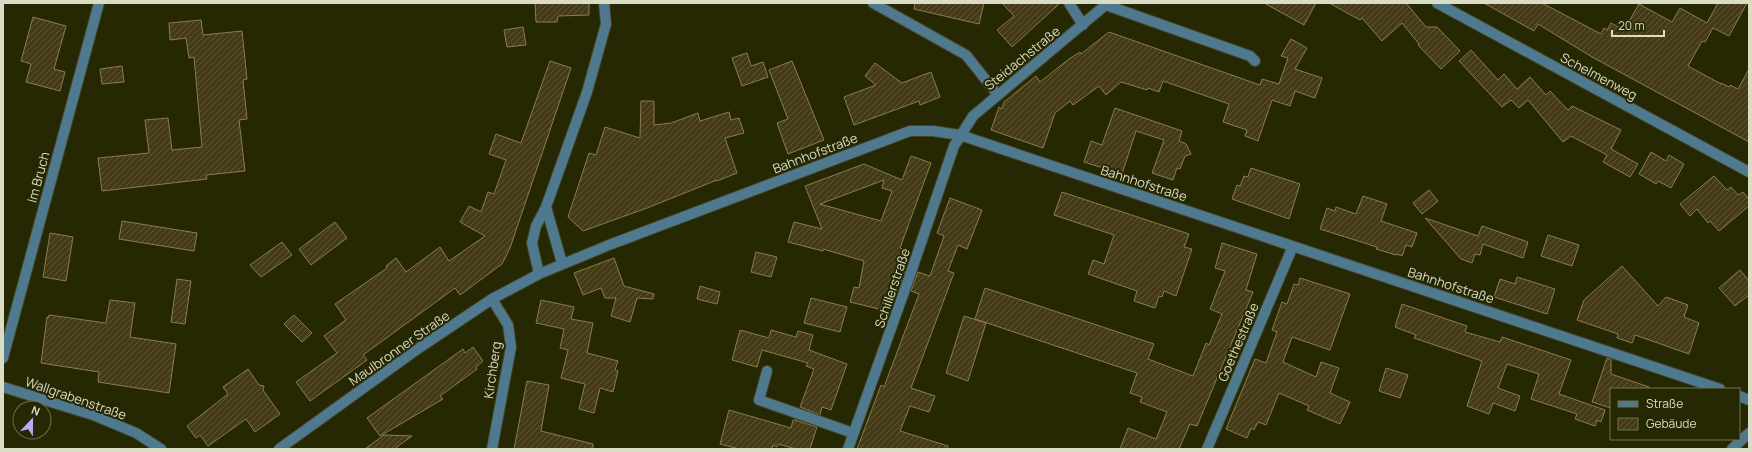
<svg xmlns="http://www.w3.org/2000/svg" width="1752" height="452" font-family="Manrope,sans-serif">
<style>
.building{fill:url(#building-hatch);stroke:#8b7c4c;fill-rule:evenodd}
.lines{fill:none;stroke-linecap:round;stroke-linejoin:round}
.minor-casing{stroke:#434523;stroke-width:12}
.minor{stroke:#4f798f;stroke-width:10}
.labels{text-anchor:middle;stroke-width:4;stroke-linejoin:round;paint-order:stroke}
.street-label{font-size:13px;fill:#daddc4;stroke:#262804}
</style>
<defs>
<pattern id="building-hatch" width="6" height="6" patternUnits="userSpaceOnUse"><rect width="6" height="6" fill="#443a18"/><path d="M-1 1l2-2M0 6l6-6M5 7l2-2" fill="none" stroke="#5e5638"/></pattern>
</defs>
<rect width="100%" height="100%" fill="#262804"/>
<path class="building" d="M535 3H589V15L558 16 557 22H536Z
M915 3H984L979 24 914 9Z
M1002 3H1060L1012 47 997 30 1014 16Z
M1264 3H1316L1304 25Z
M1329 3H1406L1426 27H1437L1460 51 1441 69 1418 45 1419 44 1402 23 1382 41 1362 18 1360 20Z
M1484 3H1542L1601 34 1604 28 1607 30 1611 23 1624 30 1639 4 1672 22 1680 8 1707 23 1718 3H1747L1729 36 1713 28 1705 42 1702 41 1688 66 1721 84V83L1729 87 1730 85 1738 89 1749 69V142L1592 57 1538 24 1534 31Z
M33 17 66 26 54 69 65 72 60 91 26 82 31 64 21 61Z
M201 20 203 35 242 31 247 79 243 80 247 119 239 120 245 171 206 175 207 179 102 191 98 158 149 153 145 120 168 118 172 150 202 147 194 57 189 58 186 38 170 40 169 23Z
M523 27 526 45 507 47 504 30Z
M1109 32 1260 85 1262 79 1279 84 1288 58 1281 56 1291 39 1307 48 1295 69 1322 78 1315 98 1295 91 1290 106 1272 100 1258 141 1245 136 1247 130 1223 122 1229 104 1163 81 1159 92 1148 88 1147 90 1121 82 1106 95 1099 86 1073 105 1070 101 1055 113 1043 148 991 130 999 107 1002 109 1004 102 1036 76 1040 82 1069 59 1080 52 1081 54Z
M1471 50 1498 80 1504 74 1517 89 1530 77 1546 95 1550 91 1568 110 1572 106 1621 130 1611 149 1638 164 1630 177 1603 162 1607 155 1571 136 1563 142 1528 100 1519 108 1511 100 1502 107 1459 61Z
M747 53 751 66 763 62 768 77 742 86 732 58Z
M550 61 571 68 510 248 502 264 460 295 455 288 363 355 367 360 310 401 296 382 337 353 324 336 346 320 335 304 387 268 386 266 396 258 406 272 440 247 449 261 485 236 460 222 469 206 481 212 488 192 494 194 506 160 489 154 496 134 521 143Z
M792 61 824 140 788 154 777 123 788 119 769 70Z
M875 63 902 83 931 72 940 97 920 105 919 101 854 125 844 97 876 85 865 76Z
M122 66 124 82 102 84 100 69Z
M641 101H654V125L671 123 698 113 700 121 729 112 731 120 739 118 744 133 725 138 737 173 717 181V180L647 208 583 231 568 217 589 153 596 155 605 127 640 138Z
M1115 108 1182 131 1179 141 1186 144 1191 154 1185 156 1180 169 1177 168 1173 180 1152 173 1164 140 1136 131 1122 174 1084 162 1091 141 1102 145Z
M1651 152 1666 161 1669 155 1684 164 1671 188 1658 181 1656 184 1639 174Z
M911 156 931 163 900 248 903 249 898 265 906 268 899 286 891 283 883 310 850 302 854 287 859 288 864 261 823 249V251L788 242 794 222 822 229 805 186 864 164 902 180ZM884 180 882 188 892 191 881 221 820 204Z
M1251 168 1300 184 1289 219 1232 199 1237 185 1240 186 1244 176 1248 177Z
M1714 176 1727 190 1731 187 1738 195 1743 192 1749 199V206L1719 231 1710 221 1708 223 1697 209 1690 216 1680 204Z
M1429 190 1438 201 1422 214 1413 203Z
M1062 192 1189 234 1184 247 1192 249 1176 296 1164 291 1162 297 1159 296 1155 308 1134 301 1137 291 1088 274 1093 260 1104 264 1114 235 1054 215Z
M1363 196 1387 204 1381 221 1417 233 1412 247 1406 245 1402 256 1396 254V255L1376 249 1377 247 1320 229 1327 208 1335 211 1336 207 1356 214Z
M950 198 982 210 967 249 958 245 948 271 954 273 911 388 935 396 929 412 910 406 900 431 948 446 947 449H857L881 385 884 387 919 294 911 291 918 272 930 276 944 236 937 233Z
M1425 218 1478 236 1482 226 1528 242 1523 258 1483 244 1480 255 1475 254 1472 263 1461 259Z
M122 221 197 233 194 251 119 239Z
M335 222 347 238 311 265 299 249Z
M50 233 73 237 66 281 43 277Z
M1548 235 1579 245 1572 266 1541 256Z
M282 242 292 255 261 277 250 265Z
M1222 243 1257 254 1246 290 1253 292 1197 426 1190 424 1179 449H1120L1128 428 1156 439 1167 412 1140 402 1142 397 1130 393 1137 373 975 319 985 288 1154 344 1148 359 1193 376 1206 343 1209 345 1222 314 1210 309 1225 271 1215 268Z
M756 252 777 257 771 277 751 272Z
M614 258 624 286 654 294 653 299 637 298 630 322 611 316 616 298H605L601 288 583 295 574 273Z
M1622 266 1658 306 1666 297 1688 305 1684 317 1699 323 1689 354 1635 335 1632 343 1617 338 1618 334 1577 320 1584 300Z
M1740 270 1749 281V295L1735 306 1719 288Z
M1517 277 1555 289 1547 314 1494 297 1500 279 1515 284Z
M1300 278 1350 294 1330 350 1292 337 1283 362 1316 377 1321 362 1339 368 1330 393 1350 402 1340 424 1307 410 1309 406 1279 393 1266 425 1258 422 1254 430 1251 428 1247 438 1226 429 1255 359 1266 363 1277 332 1272 330 1282 302 1287 304 1294 284 1298 285Z
M177 279 191 281 185 324 171 322Z
M700 286 720 292 717 304 697 299Z
M811 298 847 307 840 332 804 323Z
M110 300 135 303 130 337 176 344 169 393 98 382 99 372 41 363 47 317H49V315L106 323Z
M541 300 574 307 571 319 593 323 587 353 618 361 615 370 618 371 613 392 600 388 594 413 579 409 585 384 561 378 568 350 560 348 564 329 536 323Z
M1402 304 1467 326 1465 332 1500 342 1502 337 1571 360 1559 394 1605 410 1601 422 1597 420 1595 426 1575 419 1577 414 1531 399 1539 374 1507 364 1498 388 1520 396 1515 411 1493 403 1489 414 1467 406 1482 361 1414 338 1416 335 1395 327Z
M294 315 312 333 302 342 284 324Z
M964 316 986 323 968 381 946 373Z
M740 330 769 338 771 330 796 337 798 331 813 335 809 350 847 364 831 410 822 407 820 415 800 407 814 369 806 366 808 363 762 350 757 367 732 360Z
M473 347 483 361 476 367 477 369 440 396 443 399 380 436 367 418 463 349 465 353Z
M1607 358 1611 359V374L1649 387V389H1611V408L1592 402Z
M1386 368 1408 375 1400 398 1379 391Z
M248 369 259 385 264 386 263 390 280 414 255 432 246 419 208 446 200 435 196 438 187 426 228 394 223 387Z
M527 381 549 385 541 431 593 444V449H514Z
M729 410 791 428 793 420H795L817 427 810 449H796L778 444 777 447 773 445 772 449H739L720 444Z
M384 435 412 436 394 449H365Z"/>
<g class="lines">
<defs>
<path id="minor" d="M873 3 966 55 998 95
M1069 3 1083 25
M1437 3 1749 172
M1106 5 1250 56 1255 61
M546 207 562 263
M539 274 532 243 536 226 546 207 587 92 606 24 604 3
M492 299 508 325 511 347 492 449
M3 358 99 3
M767 371 759 400 853 433
M3 387 93 415 136 433 161 449
M1739 396 1749 400
M279 449 419 348 492 299 539 274 609 245 910 131H933L960 135 1720 389
M848 449 909 278 954 146 973 116 1108 3
M1207 449 1293 246
M1732 449 1749 433"/>
</defs>
<use href="#minor" class="minor-casing"/>
<use href="#minor" class="minor"/>
</g>
<g class="labels">
<g class="street-label">
<text transform="translate(1022 58) rotate(-39)" y="5">Steidachstraße</text>
<text transform="translate(1599 76) rotate(28)" y="5">Schelmenweg</text>
<text transform="translate(815 153) rotate(-21)" y="5">Bahnhofstraße</text>
<text transform="translate(38 177) rotate(-75)" y="5">Im Bruch</text>
<text transform="translate(1144 183) rotate(18)" y="5">Bahnhofstraße</text>
<text transform="translate(1451 285) rotate(18)" y="5">Bahnhofstraße</text>
<text transform="translate(892 288) rotate(-71)" y="5">Schillerstraße</text>
<text transform="translate(1238 342) rotate(-67)" y="5">Goethestraße</text>
<text transform="translate(399 348) rotate(-35)" y="5">Maulbronner Straße</text>
<text transform="translate(492 370) rotate(-82)" y="5">Kirchberg</text>
<text transform="translate(76 398) rotate(19)" y="5">Wallgrabenstraße</text>
</g>
</g>
<rect width="1752" height="452" fill="none" stroke="#daddc4" stroke-width="8"/>
<rect x="1610" y="388" width="130" height="52" fill="#262804" stroke="#6e7051"/>
<rect x="1618" y="401" width="20" height="6" fill="#4f798f" stroke="#6e7051"/>
<text x="1646" y="408" font-size="12" fill="#daddc4">Straße</text>
<rect x="1618" y="418" width="20" height="12" fill="url(#building-hatch)" stroke="#6e7051"/>
<text x="1646" y="428" font-size="12" fill="#daddc4">Gebäude</text>
<g transform="translate(32 420) rotate(22)"><circle r="19" fill="#262804" stroke="#6e7051"/>
<path d="M0-3L7 15L0 10L-7 15Z" fill="#b9abf7"/>
<text y="-6" font-size="11" font-weight="bold" text-anchor="middle" fill="#daddc4">N</text>
</g>
<path d="M1612 30v6h52v-6" fill="none" stroke="#daddc4" stroke-width="2"/>
<text x="1618" y="30" font-size="12" fill="#daddc4" stroke="#262804" stroke-width="3" paint-order="stroke">20 m</text>
</svg>
